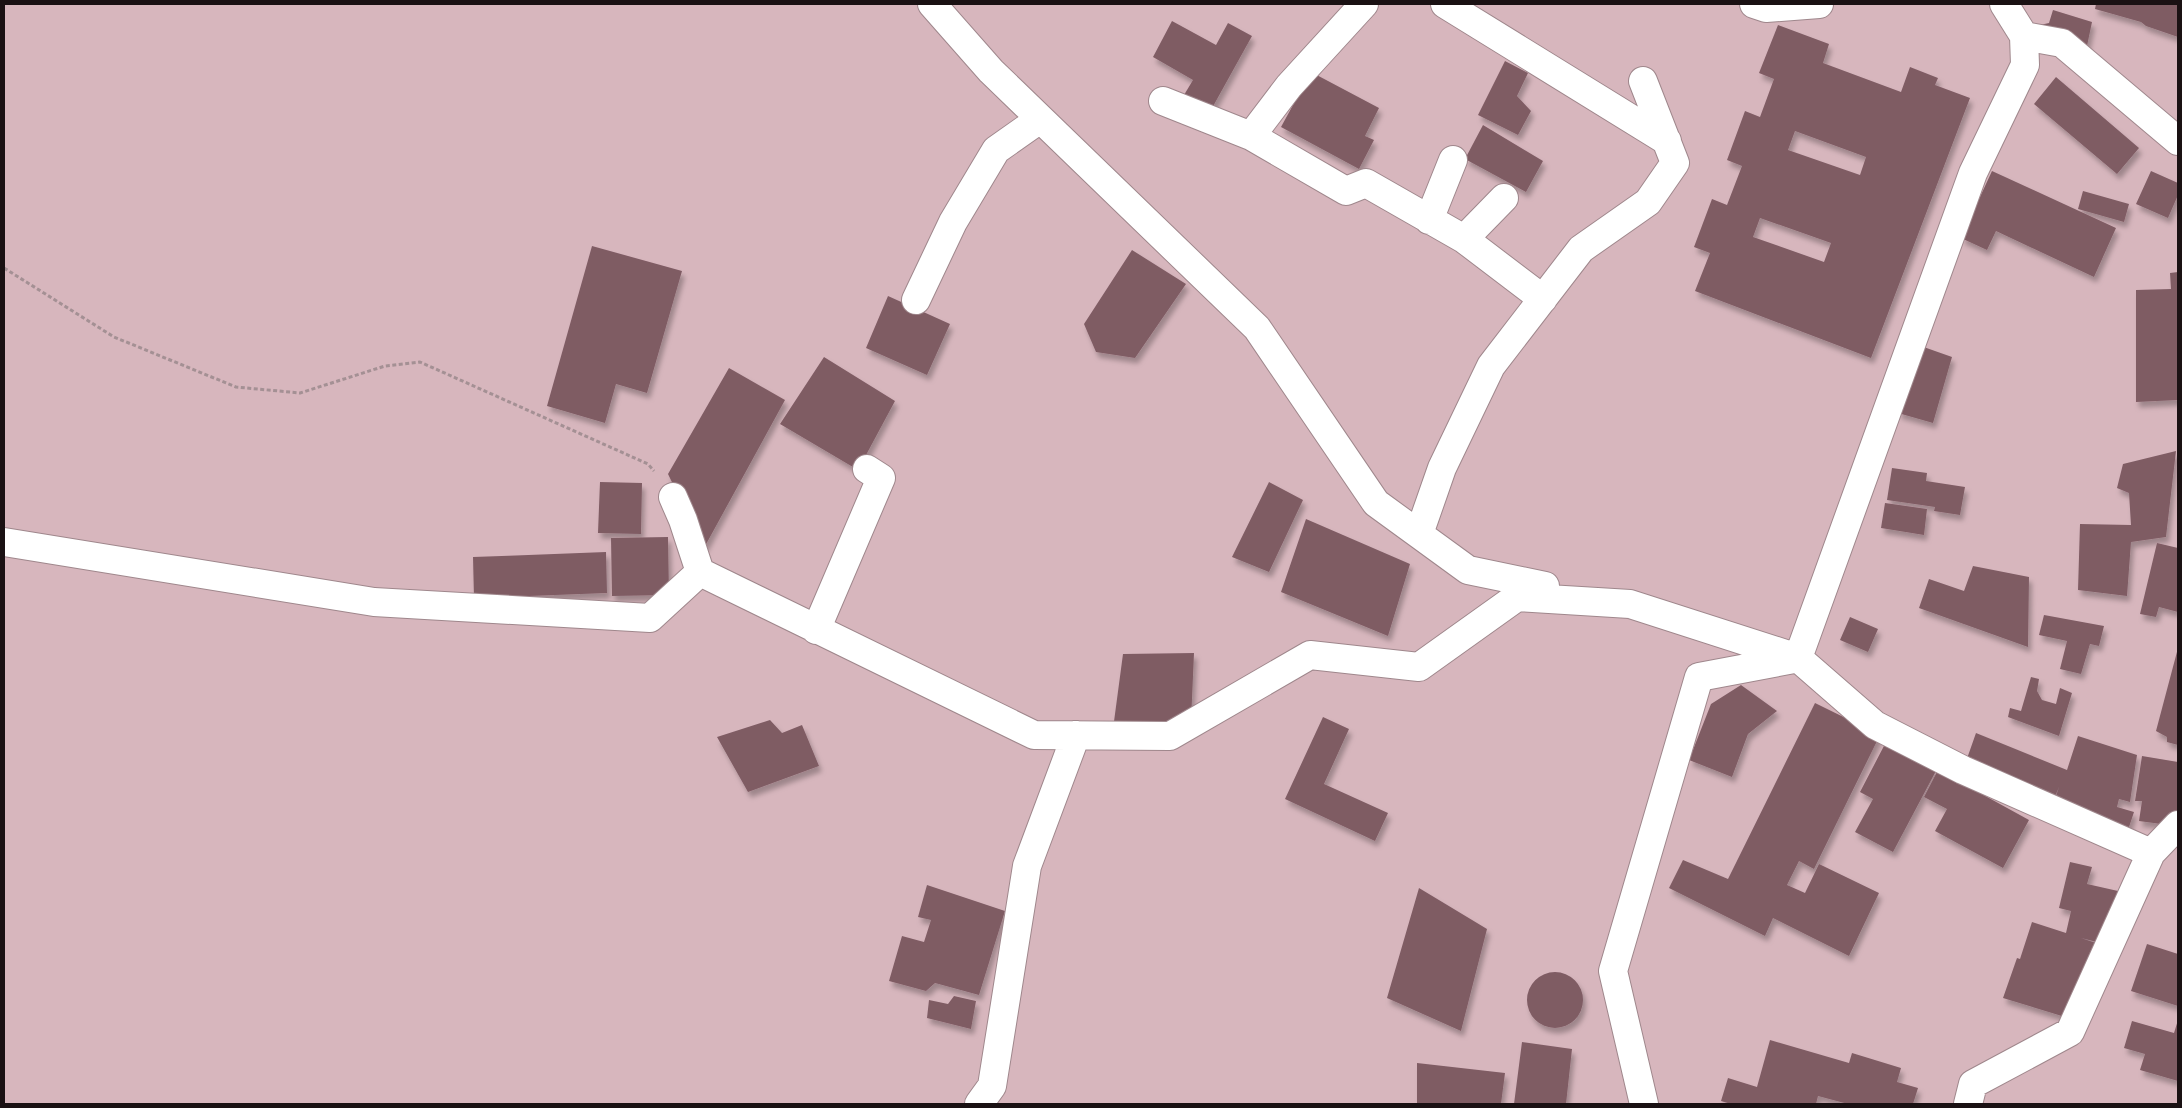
<svg xmlns="http://www.w3.org/2000/svg" width="2182" height="1108" font-family="Montserrat,sans-serif">
<style>
.green{fill:#d7b6bd}
.building{fill:#7f5c64;fill-rule:evenodd;filter:url(#shadow)}
.lines{fill:none;stroke-linecap:round;stroke-linejoin:round}
.minor-casing{stroke:#9f878c;stroke-width:30}
.path{stroke:#a49094;stroke-width:3;stroke-dasharray:4 2.5;stroke-linecap:butt}
.minor{stroke:#fff;stroke-width:28}
</style>
<defs>
<filter id="shadow"><feDropShadow dx="3" dy="5.5" stdDeviation="2.5" flood-color="#0004"/></filter>
</defs>
<rect width="100%" height="100%" fill="#f6dce1"/>
<path class="green" d="M4 4H2178V1104H4Z"/>
<path class="building" d="M2096 4H2178V37L2146 26 2141 22 2095 9Z
M2053 10 2092 22 2087 46 2062 43 2040 25 2049 23Z
M1172 21 1216 45 1228 23 1252 36 1211 110 1184 95 1193 80 1153 57Z
M1778 25 1829 44 1823 63 1901 92 1910 67 1938 78 1935 85 1970 98 1871 358 1695 291 1710 253 1694 247 1712 199 1727 205 1742 166 1727 160 1745 111 1760 117 1774 79 1759 73ZM1795 131 1866 157 1860 175 1788 150ZM1760 218 1831 243 1824 262 1753 237Z
M1505 61 1528 73 1517 96 1531 111 1518 135 1478 115Z
M1311 72 1379 108 1365 136 1374 140 1359 169 1281 127Z
M2056 77 2139 148 2117 174 2034 104Z
M1483 125 1543 161 1526 192 1465 159Z
M1992 171 2116 228 2094 277 1996 231 1987 250 1961 238Z
M2151 171 2178 183V195L2168 218 2136 204Z
M2083 191 2129 204 2124 222 2078 209Z
M592 246 682 271 647 393 616 384 605 423 547 406Z
M1132 250 1186 284 1135 358 1096 352 1084 324Z
M2178 272V400L2136 402V290L2171 289 2170 273Z
M888 296 950 324 927 375 866 348Z
M1918 345 1952 357 1933 423 1898 413Z
M824 357 895 401 858 470 780 424Z
M729 368 785 400 704 548 668 474Z
M2176 451 2166 537 2131 542 2127 596 2078 590 2080 524 2131 525 2129 493 2117 488 2123 464Z
M1892 468 1927 473 1926 481 1965 487 1960 515 1934 511 1935 507 1887 500Z
M600 482 642 483 641 534 598 533Z
M1269 482 1303 500 1269 572 1232 557Z
M1885 503 1927 509 1924 535 1881 528Z
M1306 519 1410 564 1388 636 1281 592Z
M668 537 669 595 612 596 611 538Z
M2157 543 2178 548V612L2159 607 2156 617 2140 614Z
M606 552 607 593 474 598 473 557Z
M1973 566 2029 577 2028 647 1919 608 1929 579 1964 591Z
M2044 615 2104 626 2099 646 2090 644 2081 674 2060 669 2067 641 2039 635Z
M1850 617 1878 629 1868 652 1840 640Z
M2178 648V745L2167 742V737L2156 731Z
M1194 653 1191 722 1113 729 1123 654Z
M2031 677 2039 679 2037 691 2042 700 2056 704 2060 688 2072 693 2059 736 2008 717 2010 708 2021 711Z
M1741 685 1777 711 1748 734 1732 777 1689 760 1711 704Z
M1815 703 1880 735 1814 869 1799 861 1787 885 1805 893 1819 864 1879 893 1849 956 1773 918 1765 936 1669 888 1683 860 1728 879Z
M1323 717 1349 729 1324 784 1388 813 1375 841 1285 799Z
M770 720 782 733 802 725 819 766 748 792 717 737Z
M1976 733 2067 770 2078 736 2137 755 2130 802 2119 799 2117 807 2134 812 2128 830 2053 805 2059 787 2050 809 1963 770Z
M1886 742 1937 769 1893 852 1855 832 1873 799 1860 792Z
M2142 756 2178 762V808L2176 826 2139 821 2142 801H2135Z
M1938 770 2029 820 2003 868 1935 831 1947 809 1924 797Z
M2070 862 2092 867 2087 884 2118 891 2105 944 2081 938 2099 944 2075 1020 2003 998 2017 958 2020 959 2032 922 2066 933 2071 911 2059 908Z
M927 885 1005 911 979 995 935 983 926 991 889 981 902 936 924 942 931 920 918 917Z
M1419 888 1487 929 1461 1031 1387 998Z
M2147 944 2178 954V1006L2131 991Z
M1527 1000a28 28 0 1 1 56 0a28 28 0 1 1-56 0Z
M954 996 976 1001 971 1029 927 1018 929 1000 948 1004Z
M2178 1020V1081L2140 1070 2145 1054 2124 1048 2132 1021 2174 1033Z
M1770 1040 1849 1063 1852 1053 1901 1068 1897 1082 1918 1088 1913 1104H1848L1818 1096 1816 1104H1731L1721 1101 1728 1078 1757 1087Z
M1522 1042 1572 1049 1566 1104H1514Z
M1417 1063 1505 1073 1501 1104H1417Z"/>
<g class="lines">
<defs>
<path id="minor" d="M932 4 991 71 1257 328 1376 503 1468 570 1545 586
M1445 4 1667 141
M1754 4 1766 8 1819 4
M2004 4 2024 36 2025 65 1973 173 1798 658 1875 725 1963 770 2151 853
M2024 36 2062 43 2178 141
M1163 101 1251 136 1346 191 1366 183 1464 239
M1251 136 1289 86 1364 4
M1504 198 1464 239 1543 299
M1429 220 1453 160
M916 300 953 222 996 150 1040 119
M673 497 683 520 700 572 1034 735 1170 736 1310 655 1419 667 1517 597 1630 604 1798 658
M1419 534 1442 468 1491 366 1581 249 1648 202 1675 163 1643 81
M4 542 374 602 650 618 700 572
M816 630 881 478 867 469
M979 1104 992 1086 1027 866 1076 735
M1644 1104 1613 971 1699 677 1794 659
M1968 1104 1973 1084 2070 1032 2151 853 2178 825"/>
</defs>
<use href="#minor" class="minor-casing"/>
<path class="path" d="M4 268 114 337 236 387 300 393 385 366 420 362 648 464 654 471"/>
<use href="#minor" class="minor"/>
</g>
<rect width="2182" height="1108" fill="none" stroke="#1a1113" stroke-width="10"/>
</svg>
